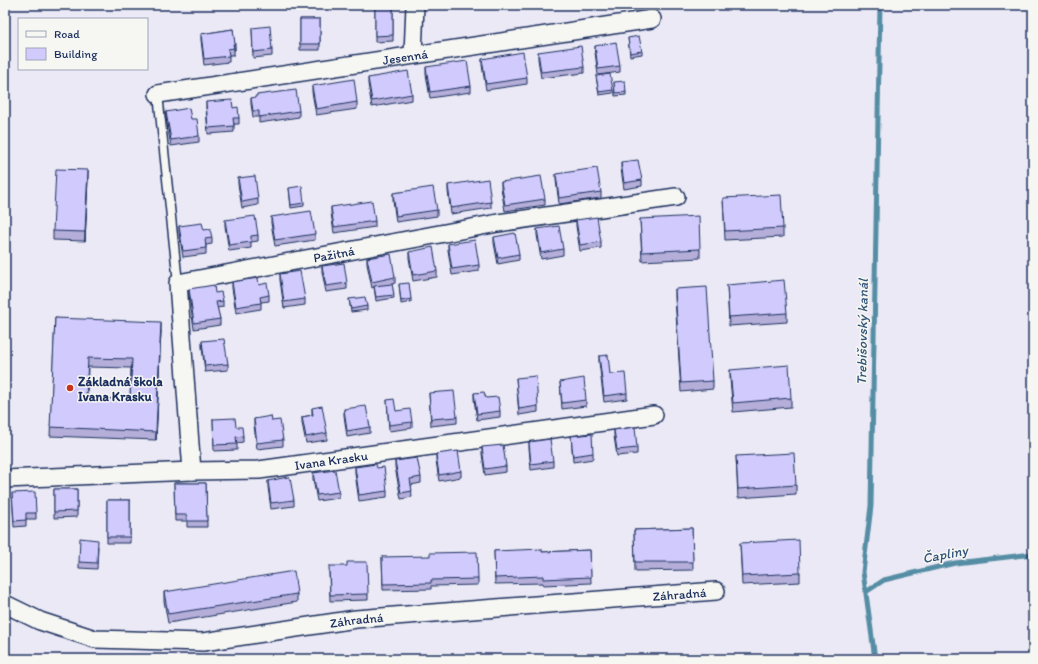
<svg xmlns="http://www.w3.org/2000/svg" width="1038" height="664" font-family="Itim,sans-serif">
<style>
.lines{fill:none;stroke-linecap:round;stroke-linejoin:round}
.stream{stroke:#548da4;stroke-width:5}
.lane-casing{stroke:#1b2f5e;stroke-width:11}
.street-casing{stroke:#1b2f5e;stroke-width:20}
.lane{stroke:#f6f6f2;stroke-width:8}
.street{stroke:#f6f6f2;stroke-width:17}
.wall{fill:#b4aed9;stroke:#1b2f5e;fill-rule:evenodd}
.shaded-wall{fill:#928db0;stroke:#1b2f5e}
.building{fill:#d1cafc;stroke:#1b2f5e;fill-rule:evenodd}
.poi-dot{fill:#c8321e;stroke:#f6f6f2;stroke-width:1.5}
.labels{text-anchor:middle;stroke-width:3;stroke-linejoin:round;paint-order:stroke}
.street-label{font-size:13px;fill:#1b2f5e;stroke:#f6f6f2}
.poi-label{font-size:13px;font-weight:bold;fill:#1b2f5e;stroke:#f6f6f2;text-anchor:start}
.water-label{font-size:14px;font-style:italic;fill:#33567b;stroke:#f6f6f2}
</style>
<rect width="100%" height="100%" fill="#ebe9f5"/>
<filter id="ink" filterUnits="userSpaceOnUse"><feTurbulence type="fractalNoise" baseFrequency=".025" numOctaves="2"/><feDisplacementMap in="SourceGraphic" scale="8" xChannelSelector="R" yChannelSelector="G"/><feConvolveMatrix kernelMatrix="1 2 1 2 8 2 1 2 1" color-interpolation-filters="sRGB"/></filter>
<g filter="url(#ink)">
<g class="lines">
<path class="stream" d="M866 592 884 580 955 563 1033 554
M875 659 863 572 871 506 880 5"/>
<defs>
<path id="lane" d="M158 94 178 283"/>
<g id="street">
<path d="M413 55 415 5"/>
<path id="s1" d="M158 94 652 19"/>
<path id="s2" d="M192 471 178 283 498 223 676 197"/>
<path id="s3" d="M5 479 192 471 259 470 654 415"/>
<path id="s4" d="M5 604 40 621 95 639 203 642 356 619 716 591"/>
</g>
</defs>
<use href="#lane" class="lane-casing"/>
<use href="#street" class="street-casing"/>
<use href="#lane" class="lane"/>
<use href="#street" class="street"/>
</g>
<path class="wall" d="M375 5H393V41L375 42Z
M300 19H320V50H300Z
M252 28 272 50V56L253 58Z
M233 29 235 50H234V55H229V62L204 65 201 40V34Z
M628 38 642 51V54L630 56Z
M595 46 620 66V72L598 75 595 52Z
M538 52 584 67V73L541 78 538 59Z
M482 59 527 78V84L486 90 482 65Z
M426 67 471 86V92L430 98 426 74Z
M596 76 613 90V93L599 95Z
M368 78 412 94V100L372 107 368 84Z
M614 82 626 92V95L615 96Z
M312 86 357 102V109L316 115 312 92Z
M251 98 299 111V117L259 123V117H253L251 104Z
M206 102 233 108 239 118V124H234V132L208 134 206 108Z
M166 112 191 119 199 136V142L171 146 166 118Z
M621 162 642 180V186L624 189 621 169Z
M556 174 601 192V198L559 204 556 180Z
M238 178 258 199V205L242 208 238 184Z
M88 179 85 241 53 240V231Z
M501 182 545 199V205L505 211 501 188Z
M448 185 491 202V208L451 214 448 191Z
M289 188 304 203V206L291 208Z
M393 193 437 210V216L396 222 393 200Z
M723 198 783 228V237L725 240Z
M331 207 375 221V227L334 233 331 213Z
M271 217 315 234V240L275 246 271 223Z
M640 219 700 249V258L642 261Z
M225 220 258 235V241L251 242V248L229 251 225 226Z
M576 220 601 242V248L580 251 576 226Z
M179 226 204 230 212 238V244L206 245V254L183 257 179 232Z
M537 229 563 249V255L541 259 537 235Z
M494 237 519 254V260L498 264 494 243Z
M448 244 479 265V271L452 275 448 250Z
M409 252 437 271V277L413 281 409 258Z
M367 258 395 277V283L392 284 394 298 376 301 374 287 372 288 367 264Z
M322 266 347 283V289L326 292 322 272Z
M280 274 305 299V305L284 308 280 280Z
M232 282 259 285 269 295V301L261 302V309L236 313 232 288Z
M399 284 411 299V302L401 304Z
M727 285 787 313V322L729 326Z
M189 289 215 293 223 301V307L217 308 220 319V325L194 329 189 295Z
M675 289 713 381V389L681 392 675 298Z
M349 299 367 306V310L351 312Z
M55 318 161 331 156 440 50 436ZM88 367 131 368 130 399 87 398Z
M202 341 228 364V370L205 372 202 347Z
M599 356 610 374 627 393V399L604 402 599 362Z
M730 370 791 398V407L733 412 730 379Z
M516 378 538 406V412L519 415Z
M560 382 586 400V406L562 409Z
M429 393 457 417V423L431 426Z
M474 393 486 398 500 411V417L477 420 474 399Z
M387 400 396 411 412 422V428L389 431Z
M312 408 327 433V440L306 443 302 423V417L312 415Z
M344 409 370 427V433L347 437 344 415Z
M213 419 236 427 243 436V442L237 443V450L214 451Z
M254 419 272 421 283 440V446L257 449 254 425Z
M614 430 637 448V454L617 456 614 436Z
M571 436 593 453V459L573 462Z
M529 442 553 461V467L531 470 529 448Z
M482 447 506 466V472L485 475 482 454Z
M436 454 461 471V477L439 481 436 460Z
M736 456 796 485V494L738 498Z
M395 461 421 477V483L411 485 412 497 401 499 395 467Z
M355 467 377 468 387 491V497L359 501 355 473Z
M313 473 339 492V498L317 501 313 479Z
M268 481 294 500V506L271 509 268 487Z
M174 483H206L207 527H187V521H175Z
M54 489H77V517L54 518Z
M12 493 36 513V519H26V526L14 527Z
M107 500H130V543H107Z
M692 528 693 570 635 571 634 530Z
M740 543 800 573V582L742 585Z
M98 546 97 569 79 568V562Z
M590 550 591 583 543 585V583L495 584 494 551 542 552Z
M382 557 478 579V585L431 586V589L383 590Z
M329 572 368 594V600L330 601Z
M164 592 297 594V602L168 623 164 601Z"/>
<path class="shaded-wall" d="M233 44H235V50H234Z
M88 170V179L85 241V232Z
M161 322V331L156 440V432Z"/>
<path class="building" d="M375 5H393V35L375 36Z
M300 19H320V44H300Z
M270 26 272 50 253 52 252 28Z
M233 29 235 44H233L234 48 228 49 229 56 204 59 201 34Z
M639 36 642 51 630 53 628 38Z
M616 42 620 66 598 69 595 46Z
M581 46 584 67 541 72 538 52Z
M523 52 527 78 486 84 482 59Z
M467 61 471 86 430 92 426 67Z
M408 71 412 94 372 101 368 78Z
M610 74 613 90 599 92 596 76Z
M354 79 357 102 316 109 312 86Z
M625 81 626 92 615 93 614 82Z
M296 90 299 111 259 117V111H253L251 98 256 97V95Z
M232 100 233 108 238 107 239 118H233L234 126 208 128 206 102Z
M189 108 191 119H197L199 136 171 140 166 112Z
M638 160 642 180 624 183 621 162Z
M597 168 601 192 559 198 556 174Z
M56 169 88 170 85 232 53 231Z
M255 176 258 199 242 202 238 178Z
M541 176 545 199 505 205 501 182Z
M488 179 491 202 451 208 448 185Z
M302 186 304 203 291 205 289 188Z
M433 187 437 210 396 216 393 193Z
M781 195 783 228 725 231 723 198Z
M372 201 375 221 334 227 331 207Z
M311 211 315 234 275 240 271 217Z
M255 216 258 235 251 236V242L229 245 225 220Z
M699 216 700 249 642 252 640 219Z
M597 217 601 242 580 245 576 220Z
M202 223 204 230 210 229 212 238 205 239 206 248 183 251 179 226Z
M559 226 563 249 541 253 537 229Z
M515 233 519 254 498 258 494 237Z
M475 240 479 265 452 269 448 244Z
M433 247 437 271 413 275 409 252Z
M391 254 395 277 372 282 367 258Z
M344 263 347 283 326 286 322 266Z
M300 271 305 299 284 302 280 274Z
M258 278 259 285 267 283 269 295 260 297 261 303 236 307 232 282Z
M784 280 787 313 729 317 727 285Z
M409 283 411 299 401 301 399 284Z
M392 284 394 295 376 297 374 286Z
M214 285 215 293 221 292 223 301 216 302 220 319 194 323 189 289Z
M707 287 713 381 681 383 675 289Z
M365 297 367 306 351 309 349 299Z
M55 318 161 322 156 432 50 427ZM88 358 132 359 130 399 86 398Z
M224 339 228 364 205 366 202 341Z
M608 355 610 374 625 373 627 393 604 396 599 356Z
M789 365 791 398 733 403 730 370Z
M536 376 538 406 519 409 516 378Z
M584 378 586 400 562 403 560 382Z
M454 391 457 417 431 419 429 393Z
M484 392 486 398 498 397 500 411 477 414 474 393Z
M394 399 396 411 410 409 412 422 389 425 387 400Z
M322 406 327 433 306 437 302 417 313 415 312 408Z
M366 406 370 427 347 431 344 409Z
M271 416 272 421 280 420 283 440 257 443 254 419Z
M235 418 236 427H242L243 436 236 437 237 444 214 445 213 419Z
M635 427 637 448 617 450 614 430Z
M592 434 593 453 573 456 571 436Z
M550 439 553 461 531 464 529 442Z
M503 445 506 466 485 469 482 447Z
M458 451 461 471 439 475 436 454Z
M794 453 796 485 738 489 736 456Z
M417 458 421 477 410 479 412 491 401 493 395 461Z
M376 464 377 468 384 467 387 491 359 495 355 467Z
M335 470 339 492 317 495 313 473Z
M288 477 290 478 294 500 271 503 268 481Z
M174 483H206L207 521H187V515H175Z
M54 489H77V511L54 512Z
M35 492 36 513H26V520L14 521 12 493Z
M107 500H130V537H107Z
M692 528 693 562H635L634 530Z
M80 538 98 540 97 563 79 562Z
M799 540 800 573 742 576 740 543Z
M542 549V552L590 550 591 577 543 579V576L495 578 494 551Z
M477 552 478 579 431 580V583L383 584 382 557 430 556V553Z
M347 562H367L368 594 330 595 329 566H347Z
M294 571 297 594 168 614 164 592Z"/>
</g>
<circle class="poi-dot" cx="70" cy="388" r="4"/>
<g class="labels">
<g class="street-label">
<text dy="5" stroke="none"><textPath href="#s1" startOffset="250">Jesenná</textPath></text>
<text dy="5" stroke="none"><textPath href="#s2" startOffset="347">Pažitná</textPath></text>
<text dy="5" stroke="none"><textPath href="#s3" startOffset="327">Ivana Krasku</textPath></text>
<text dy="5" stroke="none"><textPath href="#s4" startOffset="684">Záhradná</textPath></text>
<text dy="5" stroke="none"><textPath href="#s4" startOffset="360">Záhradná</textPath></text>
</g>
<g class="poi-label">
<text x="78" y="386">Základná škola<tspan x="78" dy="15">Ivana Krasku</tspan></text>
</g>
<g class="water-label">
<text transform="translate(862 332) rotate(-89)" y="5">Trebišovský kanál</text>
<text transform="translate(945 554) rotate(-11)" y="5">Čapliny</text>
</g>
</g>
<rect width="1038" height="664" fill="none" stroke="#f6f6f2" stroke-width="20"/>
<rect x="10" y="10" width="1018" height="644" fill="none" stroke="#1b2f5e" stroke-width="1.5" filter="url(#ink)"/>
<rect x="18" y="18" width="130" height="52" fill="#f6f6f2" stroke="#9ea6b7"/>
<rect x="26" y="31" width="20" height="6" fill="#f6f6f2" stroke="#9ea6b7"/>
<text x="54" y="38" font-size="12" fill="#1b2f5e">Road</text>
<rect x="26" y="48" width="20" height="12" fill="#d1cafc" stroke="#9ea6b7"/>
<text x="54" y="58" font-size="12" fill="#1b2f5e">Building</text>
</svg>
